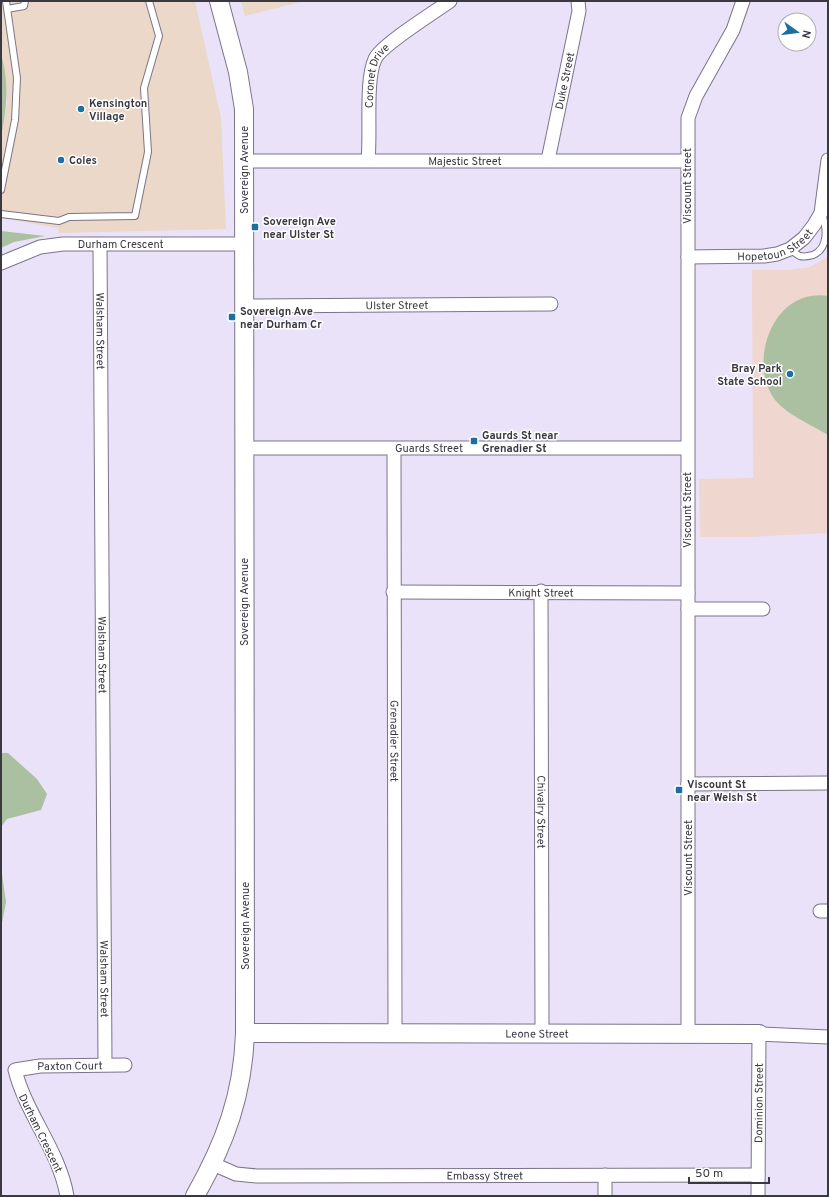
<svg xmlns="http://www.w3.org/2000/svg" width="829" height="1197" font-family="Overpass,sans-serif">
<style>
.commercial{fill:#ebd8c9}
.education{fill:#efd6ce}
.green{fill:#aac0a0}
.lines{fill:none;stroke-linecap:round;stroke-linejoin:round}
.lane-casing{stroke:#7b7489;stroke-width:8}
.street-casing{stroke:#7b7489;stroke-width:15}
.secondary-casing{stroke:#7b7489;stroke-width:20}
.lane{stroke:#fff;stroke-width:6}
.street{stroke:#fff;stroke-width:13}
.secondary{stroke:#fff;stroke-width:18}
.poi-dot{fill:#1b70a0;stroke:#fff;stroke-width:1.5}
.labels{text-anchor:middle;stroke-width:3;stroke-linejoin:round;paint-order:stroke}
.street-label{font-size:11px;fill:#3a3841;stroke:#fff}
.poi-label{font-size:11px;font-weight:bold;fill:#3a3841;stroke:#fff;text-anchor:start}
</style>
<rect width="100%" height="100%" fill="#e9e2f9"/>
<path class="commercial" d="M1 1H195L221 118 226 229 59 233 58 228 1 218V137L7 103 1 54Z
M241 1H305L245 16Z"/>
<path class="education" d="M828 255V533L747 537H700L699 479 753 478 752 270H790L810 267 826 258Z"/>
<path class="green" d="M1 54C9 80 7 106 2 132H1Z
M1 231 45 236 14 242 1 248Z
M828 296V435C812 425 783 413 773 397 748 358 775 287 828 296Z
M1 753H8L37 779 47 794 41 810 7 819 1 827Z
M1 867 6 902 1 928Z"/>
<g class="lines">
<defs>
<path id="lane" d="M7 9 24 6 25 1
M1 190 15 120 17 78 6 1
M1 214 59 221 69 217 135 216 148 152 144 88 159 36 149 1
M790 249C793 251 797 255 800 256 804 257 809 256 813 255 829 248 827 228 822 214"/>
<g id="street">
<path id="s1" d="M368 160C371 133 365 81 375 59 381 45 435 12 450 1"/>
<path id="s2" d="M548 160 579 11 578 1"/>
<path id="s3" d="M244 161H687"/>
<path id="s4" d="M100 245 105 1064"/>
<path id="s5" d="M688 257 764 256 777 254 790 249 804 238 814 225 821 213 828 160"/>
<path id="s6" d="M1 263 40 247 63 244H244"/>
<path id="s7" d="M244 306 551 304"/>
<path id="s8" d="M244 448H687"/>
<path id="s9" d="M394 449 395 1033"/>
<path id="s10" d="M541 591 542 1033"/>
<path id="s11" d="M393 592 688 593"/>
<path d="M688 609H763"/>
<path d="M688 784 828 783"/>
<path d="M820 911H828"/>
<path d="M688 1033V118L696 96 733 30 743 1"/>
<path id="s12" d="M213 1164 236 1174 257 1176 758 1175"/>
<path id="s13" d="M67 1196C59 1150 26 1114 15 1070L40 1066 125 1065"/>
<path d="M605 1196V1175"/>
<path id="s14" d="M758 1196 759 1034 828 1037"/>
</g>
<g id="secondary">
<path id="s15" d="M245 1033 759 1034"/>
<path d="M195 1196C225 1143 243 1095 245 1033L244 109 238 72 219 1"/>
</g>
</defs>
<use href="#lane" class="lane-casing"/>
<use href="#street" class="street-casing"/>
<use href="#secondary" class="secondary-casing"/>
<use href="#lane" class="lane"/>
<use href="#street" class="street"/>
<use href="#secondary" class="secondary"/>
</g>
<g class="poi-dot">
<circle cx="81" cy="109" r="4"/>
<circle cx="61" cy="160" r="4"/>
<rect x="251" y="223" width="8" height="8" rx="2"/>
<rect x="228" y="313" width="8" height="8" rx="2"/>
<circle cx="790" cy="374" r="4"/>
<rect x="470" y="437" width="8" height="8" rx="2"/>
<rect x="675" y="786" width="8" height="8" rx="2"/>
</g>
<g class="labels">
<g class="street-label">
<text dy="4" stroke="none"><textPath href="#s1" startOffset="86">Coronet Drive</textPath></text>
<text dy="4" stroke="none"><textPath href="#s2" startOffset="81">Duke Street</textPath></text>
<text dy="4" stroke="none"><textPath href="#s3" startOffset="221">Majestic Street</textPath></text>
<text transform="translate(244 170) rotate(-90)" y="4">Sovereign Avenue</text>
<text transform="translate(687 186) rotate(-90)" y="4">Viscount Street</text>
<text dy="4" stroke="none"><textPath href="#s5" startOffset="90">Hopetoun Street</textPath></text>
<text dy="4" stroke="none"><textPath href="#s6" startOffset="123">Durham Crescent</textPath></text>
<text dy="4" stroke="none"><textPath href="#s7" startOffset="153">Ulster Street</textPath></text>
<text dy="4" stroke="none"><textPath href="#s4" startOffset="86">Walsham Street</textPath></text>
<text dy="4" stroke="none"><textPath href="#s8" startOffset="185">Guards Street</textPath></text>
<text transform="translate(687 510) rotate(-90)" y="4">Viscount Street</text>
<text dy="4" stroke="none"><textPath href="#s11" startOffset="148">Knight Street</textPath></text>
<text transform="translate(244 602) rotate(-90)" y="4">Sovereign Avenue</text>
<text dy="4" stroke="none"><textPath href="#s4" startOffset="410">Walsham Street</textPath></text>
<text dy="4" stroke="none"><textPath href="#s9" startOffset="292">Grenadier Street</textPath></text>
<text dy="4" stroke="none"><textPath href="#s10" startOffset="221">Chivalry Street</textPath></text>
<text transform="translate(688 858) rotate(-90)" y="4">Viscount Street</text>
<text transform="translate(245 926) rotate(-90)" y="4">Sovereign Avenue</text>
<text dy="4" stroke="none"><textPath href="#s4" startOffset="734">Walsham Street</textPath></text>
<text dy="4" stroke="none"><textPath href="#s15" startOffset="292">Leone Street</textPath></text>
<text dy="4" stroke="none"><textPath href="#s13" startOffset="192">Paxton Court</textPath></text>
<text dy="4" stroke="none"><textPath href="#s14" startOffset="93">Dominion Street</textPath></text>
<text transform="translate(41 1133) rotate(64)" y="4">Durham Crescent</text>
<text dy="4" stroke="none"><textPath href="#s12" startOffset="274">Embassy Street</textPath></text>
</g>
<g class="poi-label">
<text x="89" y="107">Kensington<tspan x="89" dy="13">Village</tspan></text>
<text x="69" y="164">Coles</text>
<text x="263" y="225">Sovereign Ave<tspan x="263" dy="13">near Ulster St</tspan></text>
<text x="240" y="315">Sovereign Ave<tspan x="240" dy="13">near Durham Cr</tspan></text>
<text x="782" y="372" text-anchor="end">Bray Park<tspan x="782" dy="13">State School</tspan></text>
<text x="482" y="439">Gaurds St near<tspan x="482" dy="13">Grenadier St</tspan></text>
<text x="687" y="788">Viscount St<tspan x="687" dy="13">near Welsh St</tspan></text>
</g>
</g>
<rect width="829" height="1197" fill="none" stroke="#3a3841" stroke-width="4"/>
<g transform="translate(797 32) rotate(104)"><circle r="19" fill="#ffffff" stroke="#b0afb3"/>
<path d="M0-3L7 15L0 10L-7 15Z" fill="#1b70a0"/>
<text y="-6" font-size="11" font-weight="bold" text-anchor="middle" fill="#3a3841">N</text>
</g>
<path d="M689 1177v6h80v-6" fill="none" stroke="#3a3841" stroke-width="2"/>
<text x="695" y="1177" font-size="12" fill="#3a3841" stroke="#ffffff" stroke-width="3" paint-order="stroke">50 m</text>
</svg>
